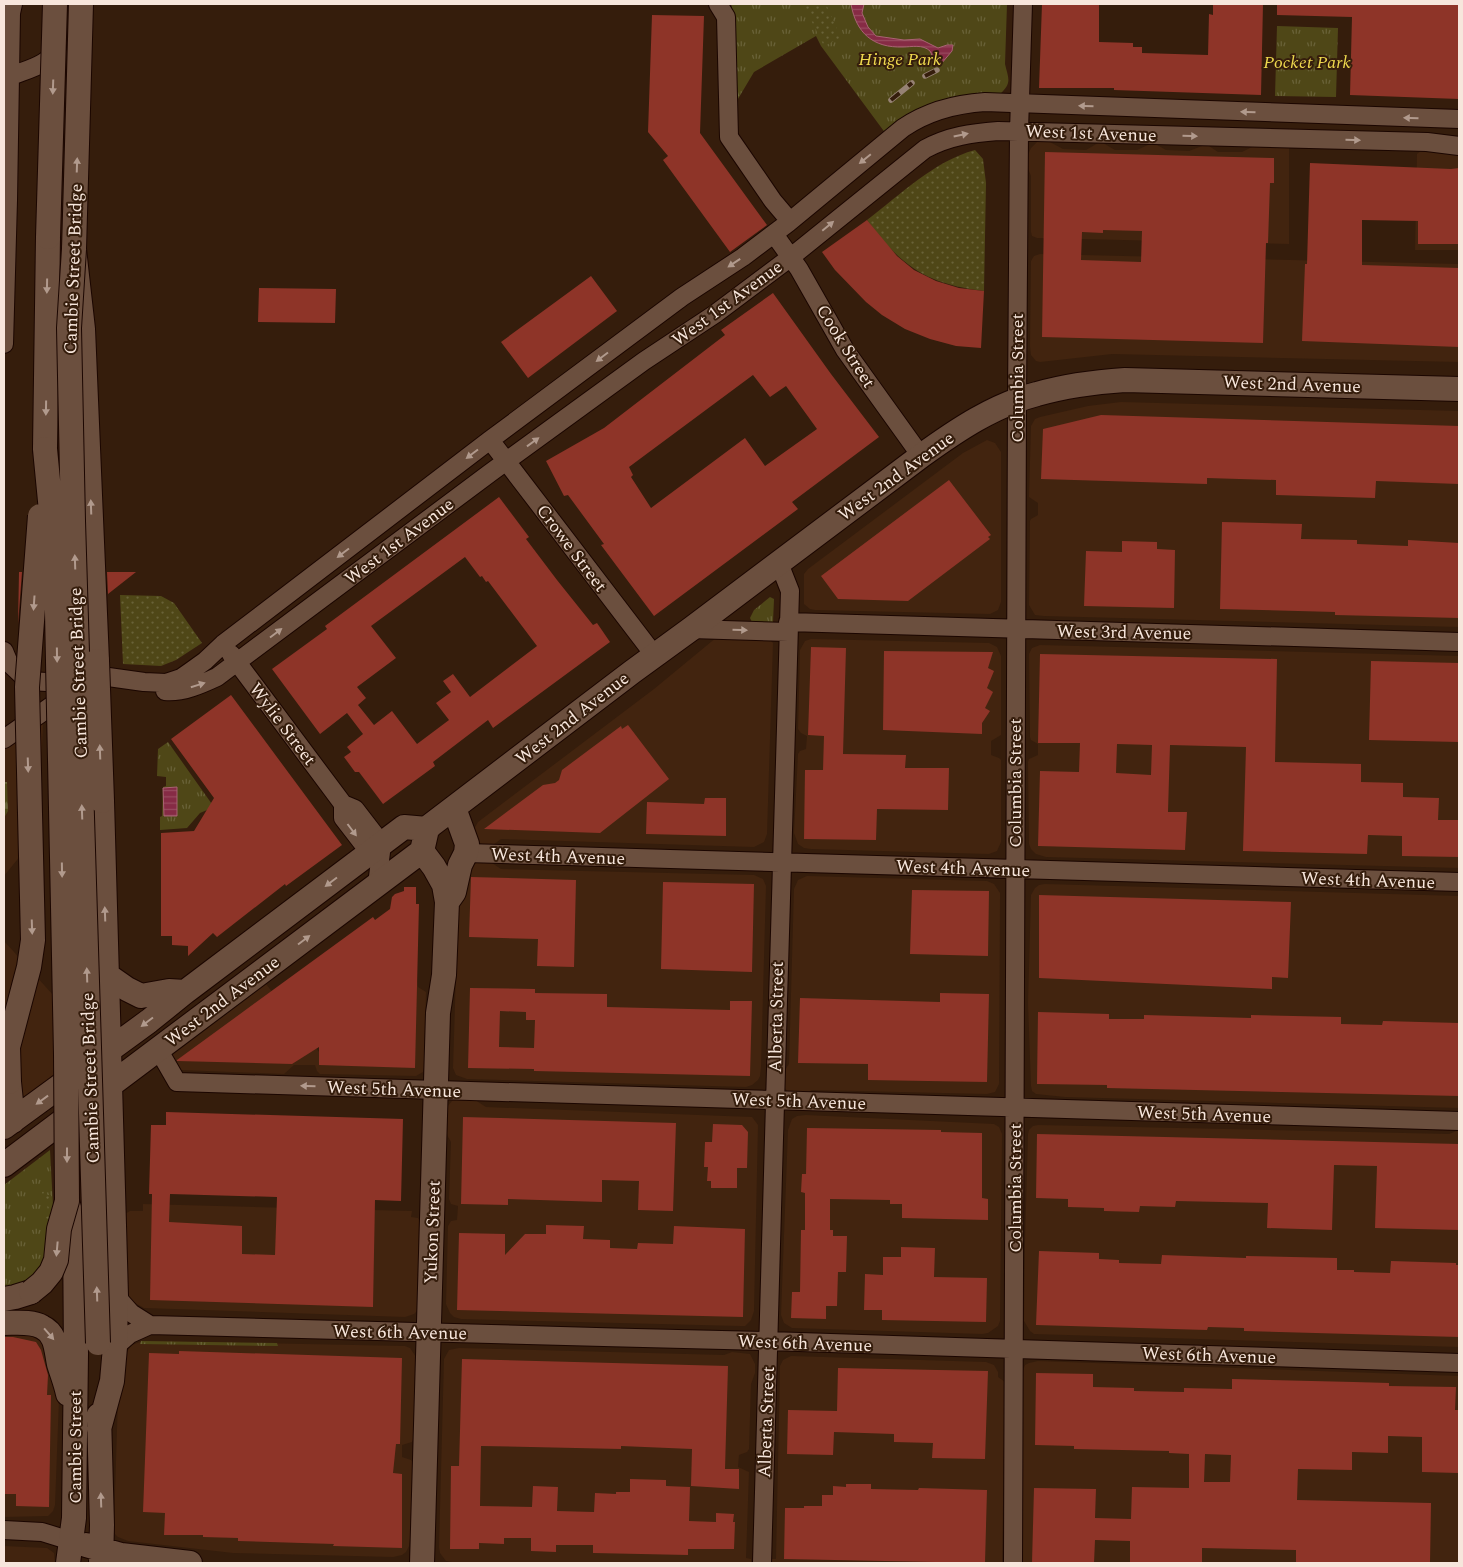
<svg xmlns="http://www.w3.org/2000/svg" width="1463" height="1567" font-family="Spectral,serif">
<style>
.built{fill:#42240f}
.grass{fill:url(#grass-tufts)}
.forest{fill:url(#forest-firs)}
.garden{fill:url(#garden-dots)}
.water{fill:url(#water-rules);stroke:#a86372}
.building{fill:#8e3428;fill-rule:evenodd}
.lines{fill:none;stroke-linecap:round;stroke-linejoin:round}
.street-casing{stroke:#1b0600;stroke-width:20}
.secondary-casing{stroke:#1b0600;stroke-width:26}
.street{stroke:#6b4f3e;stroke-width:18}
.secondary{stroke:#6b4f3e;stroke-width:24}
.rail-casing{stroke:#968274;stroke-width:5.5}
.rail{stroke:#351d0c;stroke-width:4;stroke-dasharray:11;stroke-linecap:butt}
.secondary-bridge-casing{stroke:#1b0600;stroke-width:26;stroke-linecap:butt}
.secondary-bridge{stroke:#6b4f3e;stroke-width:24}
.oneway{fill:#b19a8d}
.labels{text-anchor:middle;stroke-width:4;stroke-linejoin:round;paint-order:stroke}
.park-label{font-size:18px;font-style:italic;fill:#eed84e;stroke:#351d0c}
.street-label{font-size:18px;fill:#f7e6dc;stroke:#351d0c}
</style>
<defs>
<pattern id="grass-tufts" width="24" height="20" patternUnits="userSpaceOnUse" patternTransform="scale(1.25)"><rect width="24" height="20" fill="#4f4717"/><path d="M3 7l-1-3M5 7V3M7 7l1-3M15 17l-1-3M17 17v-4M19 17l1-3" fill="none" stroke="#696238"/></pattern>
<pattern id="forest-firs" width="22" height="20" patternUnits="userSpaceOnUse" patternTransform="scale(1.25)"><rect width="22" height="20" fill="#4f4717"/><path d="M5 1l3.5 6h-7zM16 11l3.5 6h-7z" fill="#696238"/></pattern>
<pattern id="garden-dots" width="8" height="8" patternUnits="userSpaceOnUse" patternTransform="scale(1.25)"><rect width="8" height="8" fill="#4f4717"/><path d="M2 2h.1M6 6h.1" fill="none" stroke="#696238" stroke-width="1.8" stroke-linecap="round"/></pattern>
<pattern id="water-rules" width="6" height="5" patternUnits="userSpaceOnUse" patternTransform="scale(1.25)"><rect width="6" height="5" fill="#862b45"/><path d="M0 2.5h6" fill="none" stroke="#984a5f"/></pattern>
</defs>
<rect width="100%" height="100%" fill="#351d0c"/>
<path class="built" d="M1042 141H1048L1063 149 1086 150 1098 143H1103L1115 150H1137L1150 144 1157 145 1166 150 1189 151 1202 146H1209L1218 152H1242L1254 146H1289V244L1037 238 1032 236 1031 232V176L1027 166V157L1031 148 1037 142Z
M1422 150 1459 153V250H1415L1417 154Z
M1040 254 1459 264V362L1112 354 1040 362 1036 361 1031 355 1030 346 1031 261 1034 256Z
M1121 402 1459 411V627L1044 616 1035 615 1029 605 1030 521 1031 519 1038 515V503L1029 497 1031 426 1035 419 1040 417 1088 406Z
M987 440 995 443 1001 452V602L998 610 990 614 815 610 810 609 804 604V574L808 569 963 453Z
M717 637 769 639 773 643 767 834 764 842 754 847 501 839 493 845 482 844 478 842 473 831 478 822 654 689Z
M811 639 989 643 997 647 1001 656V735L991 741V755L999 758 1001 760V842L997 851 989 854 811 849 804 848 798 844 794 833 798 754 800 751 806 749 807 736 801 733 798 729 800 650 805 641Z
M1040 645 1459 656V868L1046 857 1036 854 1031 849 1029 844 1028 762 1029 759 1038 755V744L1031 740 1030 737 1029 654 1032 648Z
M43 724 38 834 4 876V749L11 742Z
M476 863H492L501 869 754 875 763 879 766 886 761 1067 760 1076 758 1080 752 1085 746 1087 467 1079 456 1075 453 1068 459 877 471 864Z
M807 876 987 881 994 884 1000 893V898L999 1084 995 1092 987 1094 812 1090 806 1094 788 1092 784 1087 783 1073 789 1064 794 889 798 880Z
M1045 884 1459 896V1108L1065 1097 1036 1094 1032 1091 1031 1086 1028 1003 1031 895 1035 888 1039 885Z
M4 941 95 1041V1051L4 1115Z
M417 979 418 987 426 992 424 1068 423 1072 416 1076 320 1074 317 1071 315 1065H294L284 1074 181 1070 176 1068 171 1056 266 984 320 1053Z
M456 1100H475L486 1107 752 1117 758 1125 754 1311 751 1320 745 1326H740L461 1319 454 1317 450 1313 446 1304 448 1226 451 1221 457 1220 458 1206 451 1204 449 1199 451 1142 446 1133 447 1107 452 1101Z
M806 1115 994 1124 999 1127 1002 1134 1000 1321 998 1326 988 1333 982 1334 792 1328 784 1323 781 1315 788 1130 792 1119 797 1116Z
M1038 1125 1449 1134 1459 1130V1347L1034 1334 1030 1331 1024 1321 1025 1243 1028 1134 1029 1130 1033 1126Z
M143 1204 412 1211 411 1217 418 1218 419 1220 417 1311 414 1314 405 1317 144 1308 130 1300 124 1292 123 1215 130 1211H143Z
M4 1326 42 1335 59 1399 55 1505 53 1511 48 1516 4 1517Z
M143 1341 405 1346 410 1348 416 1357 413 1440 412 1442 402 1445V1457L411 1460 413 1462 410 1539 409 1546 406 1552 402 1555 393 1557 233 1553 128 1541 118 1537 115 1534 114 1525 119 1366 122 1358 132 1345Z
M459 1348 724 1355 732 1352 750 1354 755 1364V1373L751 1384 749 1449 747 1452 739 1455 738 1467 749 1472 746 1558 751 1559V1563H495L452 1562 446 1561 440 1553 439 1547 444 1359 449 1350Z
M791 1356 986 1362 994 1365 998 1372V1377L1005 1382V1390L1002 1563H771V1559H776L780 1366 783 1360Z
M1038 1361 1459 1376V1563H1022V1373L1025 1365 1029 1363Z
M4 1546 47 1548 54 1553 55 1563H4Z"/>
<path class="grass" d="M731 4H1007L1005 64C1008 78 1013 83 999 95L886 134 821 46 816 36 754 72 732 109V7Z
M1277 26 1338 28 1336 97 1275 96Z
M770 597 774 599 773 622 771 624 752 622 750 618 754 610Z
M168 742 214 807 200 813 187 828 160 830V817L162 816 163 787 166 786V777L157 776 158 749Z
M50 1150 54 1224 42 1269 24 1285 4 1292V1185Z
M141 1341 277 1343 278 1346 140 1344Z"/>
<path class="forest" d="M4 782H7L8 811 4 818Z"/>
<path class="garden" d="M803 4H826L841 38 824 46Z
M975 150 983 159 986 183 984 291C926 284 901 266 867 220 900 195 934 161 975 150Z
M120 595 161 596 174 603 202 643 176 660 161 666 123 664Z
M45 1191 46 1195H51V1218L48 1230 44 1218 50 1215 42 1192Z"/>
<path class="water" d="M851 4H864L862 13 868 27 876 36 904 40 920 39 938 48 947 45H953L952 51 941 64 934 63C933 59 932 54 930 51 923 44 911 47 903 47 873 48 856 33 851 4Z
M177 787V816H164L163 788Z"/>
<path class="building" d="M1042 4H1099V42L1133 43V47H1142V53L1208 55 1209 14 1213 15V4H1263L1261 95 1114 90V88H1039Z
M1277 4H1459V99L1350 95 1352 17 1277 15Z
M652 15 704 16 700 133 767 225 730 252 663 160 668 156 648 132Z
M1045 152 1274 158V183H1270L1268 243H1266L1263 343 1042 337ZM1103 230 1142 231 1141 262 1081 260 1082 232 1103 233Z
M1310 163 1451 169 1459 168V244H1418V221L1362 220V265L1459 268V347L1302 341 1305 264H1307Z
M867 220 897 256 914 270 936 281 959 288 984 291 981 348 956 346 930 339 905 329 882 315 866 302 835 270 822 252Z
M591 276 617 311 528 378 501 342Z
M259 288 336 289 335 323 258 322Z
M773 293 831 374 879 437 792 502 798 509 654 616 601 545 604 544 568 495 564 496 546 461 604 428 725 335 721 330ZM753 375 770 397 786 386 817 429 765 466 745 438 651 508 631 477 633 475 629 467Z
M1101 415 1459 426V484L1376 481 1375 498 1276 495V480L1207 478V484L1041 479 1043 429Z
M949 480 991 535 988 537 990 539 908 601 838 599 821 576Z
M499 497 529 537 526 539 557 580 593 625 597 623 610 642 493 728 488 720 433 762 435 766 383 804 359 772H355L344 757 351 752 347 747 363 734 347 713 320 734 272 669 327 629 325 626ZM465 557 480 577 482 576 486 582 488 581 537 646 470 697 453 674 443 681 451 692 436 703 449 720 417 744 392 711 374 725 358 705 366 698 357 687 396 658 371 626Z
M1222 522 1302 524 1301 539 1357 540V544L1408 546V540L1459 543V618L1335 615V612L1220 609Z
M1122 541 1157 542V549L1175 550 1174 608 1084 606 1086 551 1122 552Z
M19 572H22L18 624Z
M107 572H136L108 594Z
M811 647 846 648 843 754 906 755 905 768H949L948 810 877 809 876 840 804 839 805 770H823L824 736 808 735Z
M884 651 993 652 988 668 994 671 987 688 993 692 985 708 990 711 982 723V734L883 730Z
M1040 654 1277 659 1275 762 1361 764V782L1403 783V797L1439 798 1438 820H1459V857L1402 856V836L1368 835 1367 854 1243 851 1246 747 1170 745 1168 812H1187L1185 850 1038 846 1040 771 1079 772 1080 743H1038ZM1117 744 1152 745 1151 775 1116 773Z
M1371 661 1459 663V742L1369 740Z
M231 695 342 845 286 886 285 884 217 937 213 933 188 956V946L172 945V936H161V833L194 831 214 798 171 739Z
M628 725 669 779 600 833 484 829 543 785 555 783 559 780 562 770 621 726 622 729Z
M705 798H726V836L646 834 647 802 704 804Z
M471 877 576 880 574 967 537 966 538 939 469 937Z
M663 882 754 884 752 972 661 969Z
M404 887H416V904H419L415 1068 319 1065V1047L292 1064 177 1061V1060L373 917 375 920 390 909 392 897 395 894 404 891Z
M912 890 989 891 988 956 910 954Z
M1039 895 1291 902 1288 978 1272 977V989L1039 978Z
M470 988 535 989V993L607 994V1007L730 1010V1001H752L750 1076 534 1071V1069L468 1068ZM500 1011 526 1012V1020H535L534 1048 499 1047Z
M940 993 989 994 987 1082 868 1080V1064L798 1063 800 998 940 1002Z
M1038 1012 1109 1014V1019H1144V1015L1251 1018V1015L1341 1017V1024L1382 1025 1383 1021 1459 1023V1096L1107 1088V1085L1037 1084Z
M166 1112 403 1119 401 1201 375 1200 373 1307 150 1300 152 1194H149L151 1125H166ZM170 1194 277 1197 275 1255 242 1254V1226L169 1222Z
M463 1117 676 1123 673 1211 638 1210 639 1181 602 1180V1202L508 1199V1205L461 1204Z
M713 1124 742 1125 748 1132 747 1168H737V1188H711V1181H707L708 1167H704L705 1142H712Z
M807 1128 941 1130V1132L982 1133V1198L988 1199V1220L902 1218V1204H890V1200L830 1199V1230H833V1236H847L846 1272H838L837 1306H826V1319L791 1318 792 1292H800L801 1230H805V1193L801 1192 802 1174H806Z
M1037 1134 1459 1144V1230L1375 1228 1377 1166 1334 1165 1332 1230 1267 1228 1268 1203 1176 1201 1175 1207 1140 1206 1139 1212 1104 1211V1208L1068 1207V1199L1036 1198Z
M546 1225 584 1226 583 1239 610 1240V1248L637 1249 638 1243 673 1244 674 1226 745 1229 743 1317 457 1310 459 1233 505 1234V1255L525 1234H546Z
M901 1247 935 1248 934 1277 987 1278 986 1322 882 1320V1310H864L865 1274 883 1275V1257H901Z
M1039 1251 1099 1253V1259L1119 1260V1263L1161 1264 1162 1255 1246 1258V1256L1337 1258V1270H1354V1272L1390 1273 1391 1261 1456 1263V1265H1459V1337L1244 1331V1328L1208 1327 1207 1330 1036 1325Z
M4 1337H13L36 1342 41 1350 48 1375 47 1395H51L49 1507 16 1506V1494H4Z
M179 1351 402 1358 400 1444H396L393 1473 402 1474V1548L333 1546 334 1544 238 1541V1538L203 1537V1535H164L165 1513 143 1512 149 1353 179 1354Z
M462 1359 728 1366 725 1469H739V1489L691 1486 692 1449 621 1446V1449L481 1446 480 1506 532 1507 533 1486 558 1487 557 1511 594 1512 595 1493 616 1494V1492H630V1479L666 1480V1486L690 1487 689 1521 716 1522V1513L734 1514 733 1522H735L734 1549H688V1555L593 1553V1545H556V1552L531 1551V1538H504V1544L479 1543V1549H450L451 1466H459Z
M838 1368 988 1371 985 1459 932 1458 933 1443 894 1442V1434L834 1432 833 1455 787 1454 788 1410 837 1411Z
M1036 1373 1093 1374V1387L1134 1388V1391L1184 1392V1388L1232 1389V1379L1354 1382 1389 1383V1386L1456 1387 1455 1410H1459L1458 1473 1422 1472V1437L1388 1436V1453L1352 1452V1470L1298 1469 1297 1500 1431 1503 1430 1563H1296V1550L1202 1548V1563H1130V1541L1095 1540 1094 1563H1032L1034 1488 1096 1489 1095 1518 1131 1519 1132 1487 1189 1488V1454L1169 1453V1451L1074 1449V1446L1035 1445ZM1205 1454 1231 1455 1230 1482H1204Z
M846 1484H871V1489L918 1490 919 1488 987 1490 985 1563 784 1559 785 1508H804V1506H822V1495H833V1486L846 1487Z"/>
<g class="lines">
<defs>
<path id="street" d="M718 4 726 17 729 137 773 201 790 221
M11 76C28 69 50 65 57 47
M774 234 799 269 845 350 921 456
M4 344 8 200 11 13 13 4
M490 440 655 656
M788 622 1459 642
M691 629 788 632
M4 651 9 663 28 681 66 683 94 675 144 682 166 683 181 678 191 671 205 661 223 644 490 440 682 297 743 257 788 223 903 128C928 111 954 104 985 102L1459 119
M231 654 343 804 355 809 382 844 377 885
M165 691C182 693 202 684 217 677L490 473 644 361 715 314 791 257 925 149C949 136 972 133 998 131L1427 142 1459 146
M4 739 67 695
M343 804V818L370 853
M466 853 1459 882
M158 1049 177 1082 1459 1121
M116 1296 131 1313 150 1325
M115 1347 130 1334 150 1325C356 1332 562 1336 768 1341 999 1348 1229 1356 1459 1363
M4 1530 42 1532 71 1541
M762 1563C773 1239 778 915 790 591L779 563
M1013 1563 1017 401 1019 131 1023 4"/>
<path id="secondary" d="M81 4 74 249 83 329 97 661
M45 449 48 237
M447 902 454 892 460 865 466 853 467 844 454 808
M107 975 127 989 141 996 169 991 185 992
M9 1082 13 1121
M4 1127 149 1021 185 992 404 827 427 829
M4 1165 422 851 427 829 431 825 632 672 691 629 921 456C957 430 994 405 1037 394 1065 386 1095 382 1125 380L1459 389
M67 1201 75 1228 76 1354 74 1518 68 1563
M4 1299 15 1297 31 1292
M4 1323C16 1323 32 1321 42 1327 57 1334 56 1351 59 1364 62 1374 66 1384 68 1394
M99 1415 102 1525 101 1563
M99 1429 112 1381 115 1347 116 1296 102 801
M86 1545 121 1555 190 1563
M422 1563 438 1013 444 975 447 902 444 885 434 867 422 851"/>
</defs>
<use href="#street" class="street-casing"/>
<use href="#secondary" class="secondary-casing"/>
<use href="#street" class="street"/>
<use href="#secondary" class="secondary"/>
<defs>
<path id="rail" d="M925 76 937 70
M891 100 912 83"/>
</defs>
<use href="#rail" class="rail-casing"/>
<use href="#rail" class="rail"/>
<defs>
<path id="secondary-bridge" d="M48 237 55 4
M74 249 69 328 73 521 98 1343
M97 661 102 801
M9 1082 8 1047 29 967 33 940 27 687 40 516
M31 1292 42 1283 51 1272 56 1260 59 1229 67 1201 66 1054 56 563 45 449"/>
</defs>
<use href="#secondary-bridge" class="secondary-bridge-casing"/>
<use href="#secondary-bridge" class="secondary-bridge"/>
</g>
<defs><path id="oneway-solid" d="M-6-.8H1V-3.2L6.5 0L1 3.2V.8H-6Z" transform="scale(1.25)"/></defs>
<g class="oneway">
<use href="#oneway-solid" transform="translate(53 87) rotate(92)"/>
<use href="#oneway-solid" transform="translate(1086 106) rotate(-178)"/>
<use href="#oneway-solid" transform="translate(1248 112) rotate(-178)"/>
<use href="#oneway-solid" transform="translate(1411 118) rotate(-178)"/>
<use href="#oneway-solid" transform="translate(961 135) rotate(-12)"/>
<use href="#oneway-solid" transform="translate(1190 136) rotate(2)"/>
<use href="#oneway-solid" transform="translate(1353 140) rotate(1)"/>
<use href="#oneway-solid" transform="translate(865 159) rotate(141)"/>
<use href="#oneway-solid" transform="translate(77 165) rotate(-88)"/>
<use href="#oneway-solid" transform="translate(828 226) rotate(-40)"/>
<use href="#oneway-solid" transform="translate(734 263) rotate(146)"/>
<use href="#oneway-solid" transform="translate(47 286) rotate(91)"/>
<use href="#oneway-solid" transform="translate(602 357) rotate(143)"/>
<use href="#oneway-solid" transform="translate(46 408) rotate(91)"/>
<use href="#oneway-solid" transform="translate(533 442) rotate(-36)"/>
<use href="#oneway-solid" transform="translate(472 454) rotate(143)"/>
<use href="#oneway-solid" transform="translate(91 507) rotate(-92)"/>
<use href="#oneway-solid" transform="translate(343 553) rotate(143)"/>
<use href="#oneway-solid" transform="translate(75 562) rotate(-92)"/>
<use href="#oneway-solid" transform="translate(34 603) rotate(94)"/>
<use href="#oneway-solid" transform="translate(740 630) rotate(2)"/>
<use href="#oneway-solid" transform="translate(276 633) rotate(-37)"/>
<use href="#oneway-solid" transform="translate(57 655) rotate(89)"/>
<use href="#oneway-solid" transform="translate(198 685) rotate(-17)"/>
<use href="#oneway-solid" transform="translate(100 752) rotate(-92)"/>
<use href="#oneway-solid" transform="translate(28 765) rotate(88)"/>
<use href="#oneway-solid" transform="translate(82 812) rotate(-92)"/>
<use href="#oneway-solid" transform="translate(352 830) rotate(53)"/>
<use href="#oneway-solid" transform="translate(62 870) rotate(89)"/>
<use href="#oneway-solid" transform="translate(331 882) rotate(143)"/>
<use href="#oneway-solid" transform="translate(105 914) rotate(-92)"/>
<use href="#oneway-solid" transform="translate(32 927) rotate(88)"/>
<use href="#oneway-solid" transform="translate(304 940) rotate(-37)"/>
<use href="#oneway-solid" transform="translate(87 975) rotate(-92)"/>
<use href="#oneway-solid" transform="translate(147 1022) rotate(143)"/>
<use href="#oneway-solid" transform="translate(308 1086) rotate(-178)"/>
<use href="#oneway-solid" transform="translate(42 1100) rotate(144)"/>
<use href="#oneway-solid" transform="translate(67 1155) rotate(90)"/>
<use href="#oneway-solid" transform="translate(57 1249) rotate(95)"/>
<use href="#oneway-solid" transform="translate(97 1294) rotate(-92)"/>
<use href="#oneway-solid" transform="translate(49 1334) rotate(49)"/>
<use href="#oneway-solid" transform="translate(101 1500) rotate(-92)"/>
</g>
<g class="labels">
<g class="park-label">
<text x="900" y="65">Hinge Park</text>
<text x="1307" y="68">Pocket Park</text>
</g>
<g class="street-label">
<text transform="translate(1091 133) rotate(2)" y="6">West 1st Avenue</text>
<text transform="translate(73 269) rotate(-88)" y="6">Cambie Street Bridge</text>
<text transform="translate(727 303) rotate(-36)" y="6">West 1st Avenue</text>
<text transform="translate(846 346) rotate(58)" y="6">Cook Street</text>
<text transform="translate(1017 378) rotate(-90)" y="6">Columbia Street</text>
<text transform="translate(1292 384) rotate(2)" y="6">West 2nd Avenue</text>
<text transform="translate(896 476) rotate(-36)" y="6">West 2nd Avenue</text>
<text transform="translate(399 541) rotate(-37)" y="6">West 1st Avenue</text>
<text transform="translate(572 548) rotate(53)" y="6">Crowe Street</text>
<text transform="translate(1124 632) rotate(1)" y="6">West 3rd Avenue</text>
<text transform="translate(78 673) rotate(-92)" y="6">Cambie Street Bridge</text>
<text transform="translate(572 718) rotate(-38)" y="6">West 2nd Avenue</text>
<text transform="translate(283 724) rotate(53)" y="6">Wylie Street</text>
<text transform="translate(1015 783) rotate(-90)" y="6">Columbia Street</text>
<text transform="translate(558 856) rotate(2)" y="6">West 4th Avenue</text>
<text transform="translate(963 868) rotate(2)" y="6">West 4th Avenue</text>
<text transform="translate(1368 880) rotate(2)" y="6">West 4th Avenue</text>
<text transform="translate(222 1001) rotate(-37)" y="6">West 2nd Avenue</text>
<text transform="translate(776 1017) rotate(-89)" y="6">Alberta Street</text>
<text transform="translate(90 1078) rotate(-92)" y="6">Cambie Street Bridge</text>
<text transform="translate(394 1089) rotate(2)" y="6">West 5th Avenue</text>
<text transform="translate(799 1101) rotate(2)" y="6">West 5th Avenue</text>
<text transform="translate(1204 1114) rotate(2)" y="6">West 5th Avenue</text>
<text transform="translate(1015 1188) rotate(-90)" y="6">Columbia Street</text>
<text transform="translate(432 1232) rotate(-88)" y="6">Yukon Street</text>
<text transform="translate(400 1332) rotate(1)" y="6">West 6th Avenue</text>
<text transform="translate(805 1343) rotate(2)" y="6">West 6th Avenue</text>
<text transform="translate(1209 1355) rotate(2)" y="6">West 6th Avenue</text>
<text transform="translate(766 1422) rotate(-88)" y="6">Alberta Street</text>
<text transform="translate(75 1447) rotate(-90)" y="6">Cambie Street</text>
</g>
</g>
<rect width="1463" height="1567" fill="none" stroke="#f7e6dc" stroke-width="10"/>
</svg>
